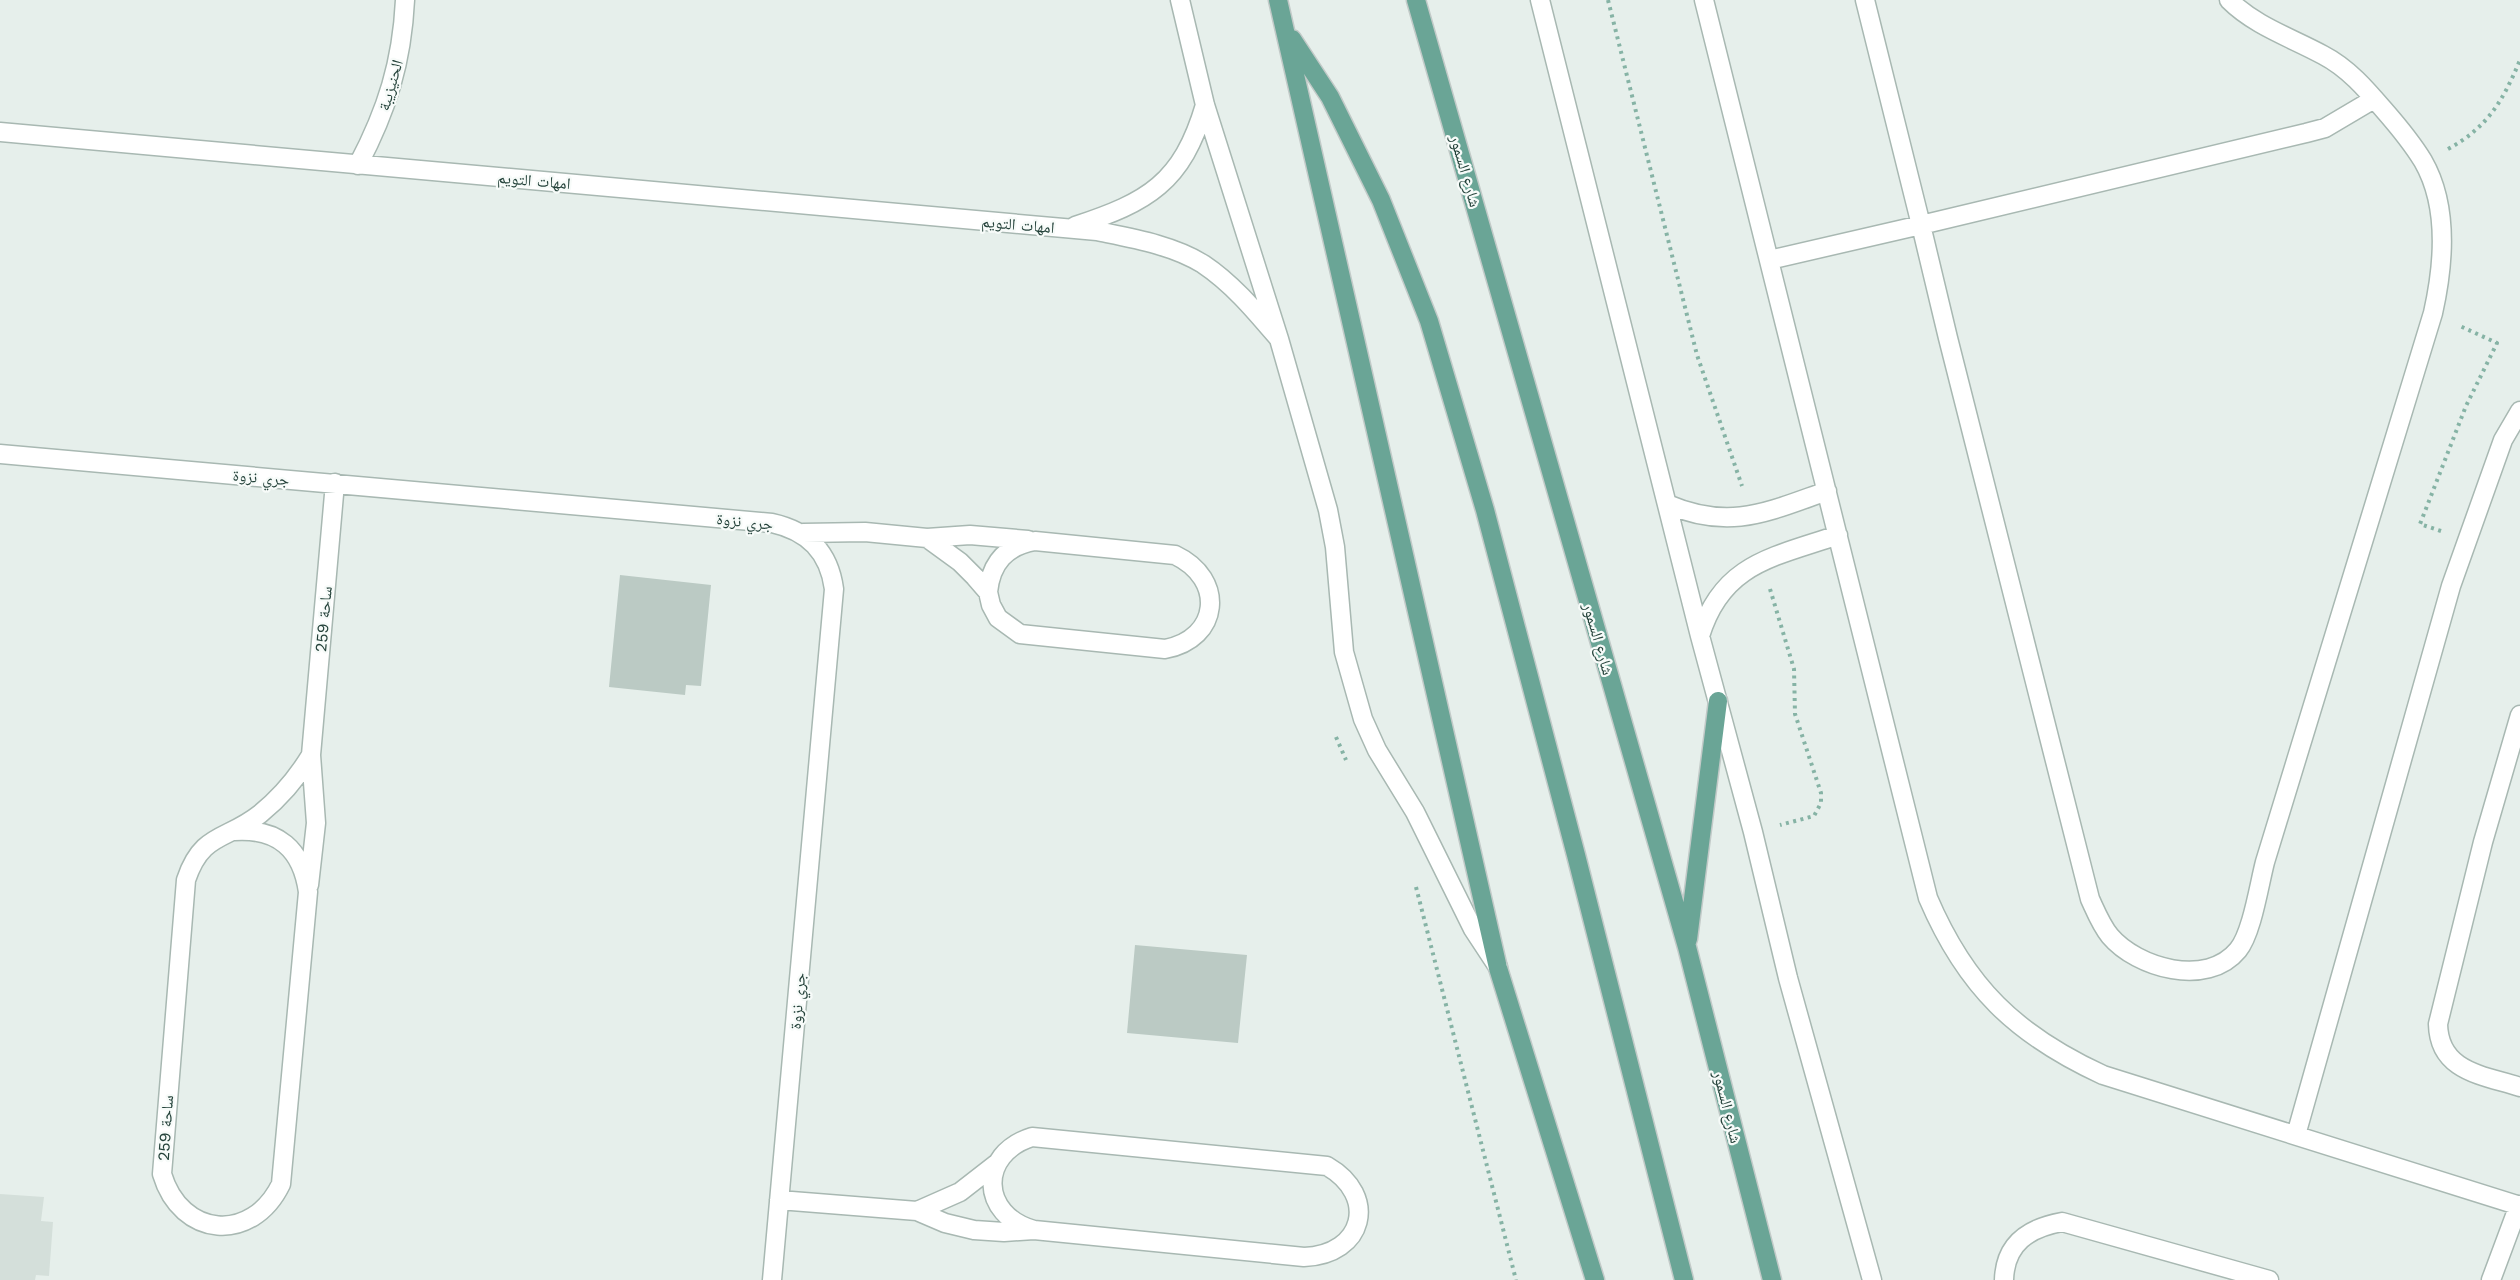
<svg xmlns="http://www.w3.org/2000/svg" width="2520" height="1280" font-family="'Work Sans','Noto Naskh Arabic',sans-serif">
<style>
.built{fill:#d4dfda}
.building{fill:#bbcac4}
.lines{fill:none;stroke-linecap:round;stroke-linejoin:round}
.minor-casing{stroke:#a8b8b2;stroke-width:21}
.major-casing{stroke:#c2cac8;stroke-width:21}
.path{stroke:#86b3a5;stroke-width:4;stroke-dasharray:3 4.5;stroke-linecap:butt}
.minor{stroke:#fff;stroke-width:18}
.major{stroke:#6aa596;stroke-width:18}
.labels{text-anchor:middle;stroke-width:4.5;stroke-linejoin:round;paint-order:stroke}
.street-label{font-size:16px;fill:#24423a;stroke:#f7fbf9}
</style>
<rect width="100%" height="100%" fill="#e6efeb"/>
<path class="built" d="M0 1194 44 1197 41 1221 53 1222 49 1276 36 1275 35 1280H0Z"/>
<path class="building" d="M620 575 711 585 701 686 686 685 685 695 609 687Z
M1135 945 1247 955 1238 1043 1127 1033Z"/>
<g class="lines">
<defs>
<path id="minor" d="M1180 0 1205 105 1279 339 1328 510 1335 547 1344 652 1363 719 1377 750 1415 812 1473 929 1498 967
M1540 0 1700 636 1753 832 1788 978 1872 1280
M1704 0 1928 898C1966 987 2016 1035 2103 1075L2520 1206
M1865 0 1921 225 2306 133 2325 128 2374 99
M0 132 1097 231C1131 238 1173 245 1203 264 1233 284 1256 312 1279 339
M358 165C387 110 402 62 405 0
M1075 226C1148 202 1182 183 1205 105
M1769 260 1921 225 1948 338 2090 899C2096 912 2101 925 2110 936 2137 968 2207 988 2238 950 2252 933 2259 885 2265 862L2433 313C2444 264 2449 206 2423 161 2412 143 2398 126 2384 110 2366 89 2348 68 2323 55 2292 38 2255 26 2229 0
M0 454 772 523C808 531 829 552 834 589L772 1280
M1667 504C1730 531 1767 512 1827 491
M803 533 865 532 927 538 970 535 1028 540
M927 538 960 562 975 577 988 592 991 605 998 618 1020 634 1165 649C1220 639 1226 579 1175 555L1035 541C1006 546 991 563 988 592
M1700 636C1722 563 1774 557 1838 535
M2520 715 2483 842 2438 1024C2439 1072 2483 1075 2520 1087
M234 831C278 828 302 849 308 892L281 1184C252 1244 181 1238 162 1174L186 880C202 832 226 841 260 814 281 797 297 778 311 755
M309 885 316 823 311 755 335 483
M2296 1135 2451 586 2503 440 2520 411
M779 1200 917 1211 945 1223 974 1230 1004 1232 1034 1230 1304 1257C1364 1255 1379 1196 1327 1166L1032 1137C978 1154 980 1215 1034 1230
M917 1211 960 1192 996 1164
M2004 1280C2005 1243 2029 1228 2062 1222L2269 1280
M2491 1280 2519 1205"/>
<path id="major" d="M1278 0 1498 968 1595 1280
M1416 0 1687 947 1772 1280
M1292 39 1330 97 1381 200 1429 321 1485 510 1576 855 1684 1280
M1688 939 1718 701"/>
</defs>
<use href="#minor" class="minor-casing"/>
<use href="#major" class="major-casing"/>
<path class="path" d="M1608 0 1697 355 1742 486
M2448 149C2487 128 2503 101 2520 60
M2441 531 2420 524 2466 406 2497 343 2460 326
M1770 589 1794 669 1795 714 1821 793V803L1814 816 1780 825
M1336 737 1346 760
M1416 887 1516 1280"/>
<use href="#minor" class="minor"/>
<use href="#major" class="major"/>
</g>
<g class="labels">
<g class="street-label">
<text transform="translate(390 85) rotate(-74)" y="6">الحنيزيبة</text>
<text transform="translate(1466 171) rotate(74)" y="6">شارع السمور</text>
<text transform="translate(534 180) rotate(5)" y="6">امهات التويم</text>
<text transform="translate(1018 224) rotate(5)" y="6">امهات التويم</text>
<text transform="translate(261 477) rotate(5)" y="6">جري نزوة</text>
<text transform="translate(745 521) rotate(6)" y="6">جري نزوة</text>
<text transform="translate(323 619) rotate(-85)" y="6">ساحة 259</text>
<text transform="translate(1599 639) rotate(74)" y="6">شارع السمور</text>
<text transform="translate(797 1001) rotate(-85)" y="6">جري نزوة</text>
<text transform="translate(1728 1107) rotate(76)" y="6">شارع السمور</text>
<text transform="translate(165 1128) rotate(-86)" y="6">ساحة 259</text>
</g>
</g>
</svg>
